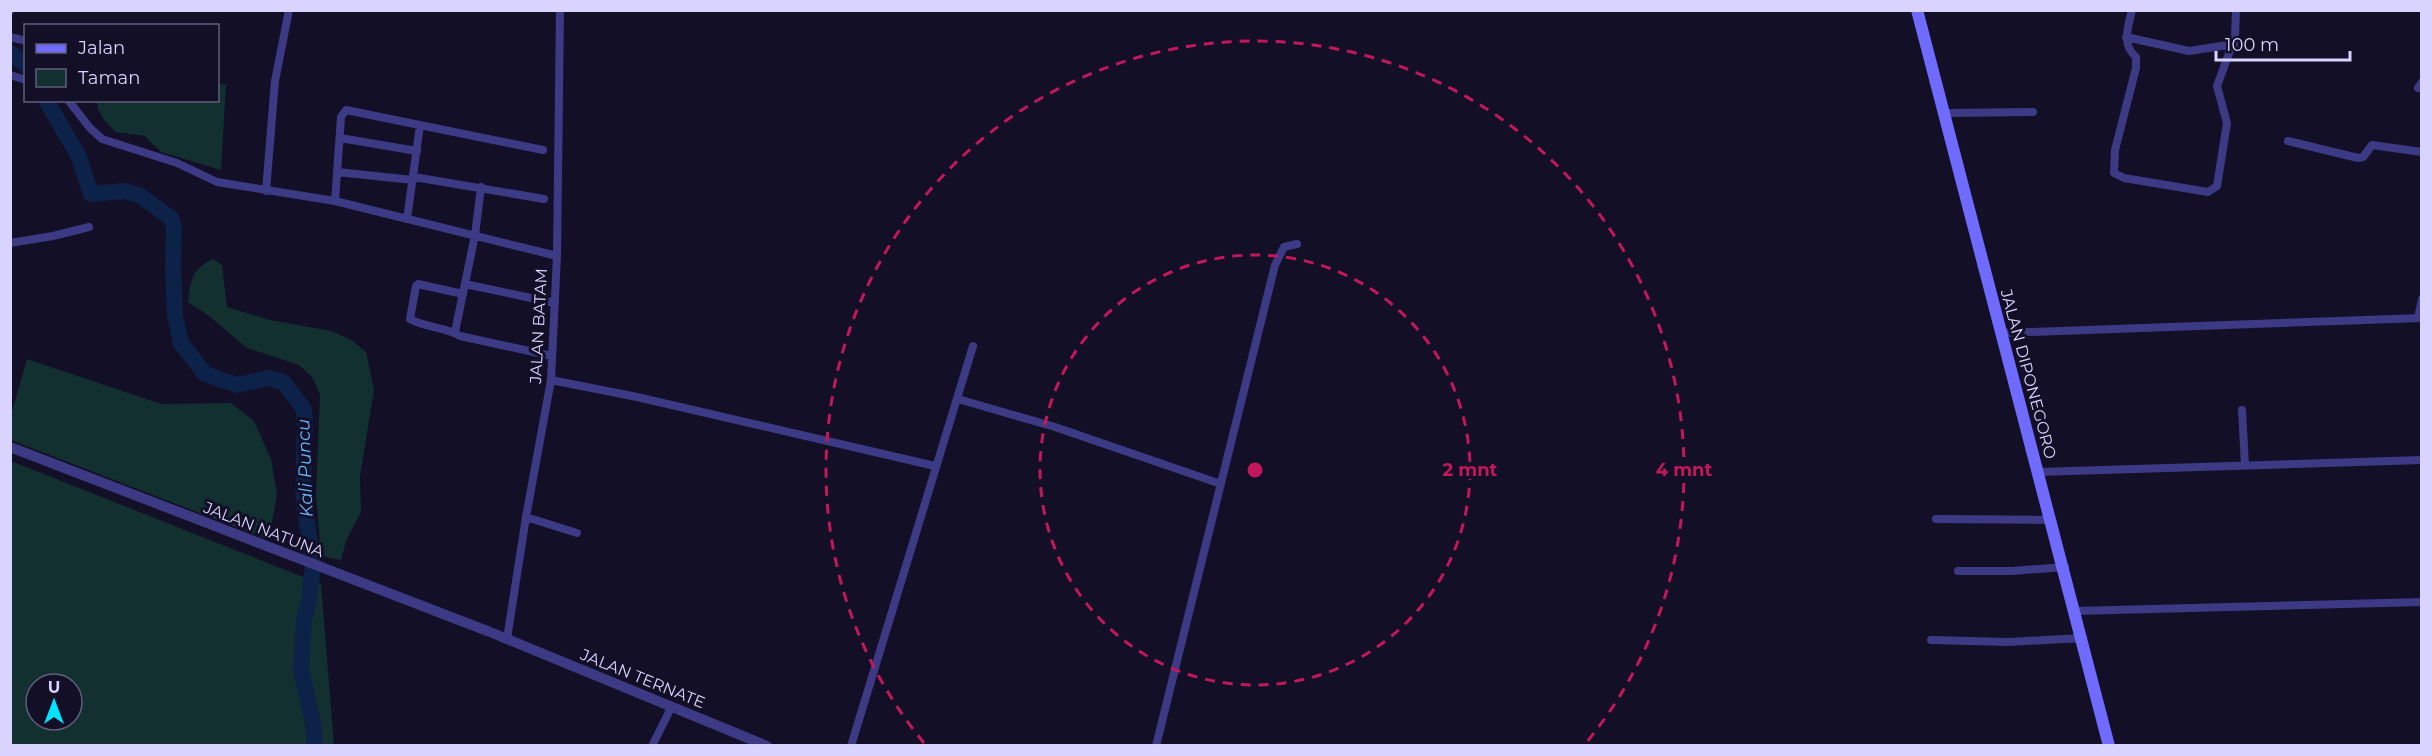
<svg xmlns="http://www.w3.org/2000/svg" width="2432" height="756" font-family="Montserrat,sans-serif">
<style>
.green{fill:#12302f;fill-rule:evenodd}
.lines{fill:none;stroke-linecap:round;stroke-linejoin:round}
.river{stroke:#0c2248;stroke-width:16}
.minor{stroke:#3d3a85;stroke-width:8}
.tertiary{stroke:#3d3a85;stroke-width:10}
.secondary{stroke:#6f6bff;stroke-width:12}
.ring{fill:none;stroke:#c2185b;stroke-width:3;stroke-dasharray:10 8}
.labels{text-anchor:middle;stroke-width:6;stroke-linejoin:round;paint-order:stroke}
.street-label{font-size:16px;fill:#d9d4ff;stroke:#130f26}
.water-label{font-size:18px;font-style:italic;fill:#62b6ff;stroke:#130f26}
.centre{fill:#c2185b;stroke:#130f26;stroke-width:3}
.ring-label{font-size:18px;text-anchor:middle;font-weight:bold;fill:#c2185b;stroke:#130f26;stroke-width:6;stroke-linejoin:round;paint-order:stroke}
</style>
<rect width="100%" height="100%" fill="#130f26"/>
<path class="green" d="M218 83 226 85 221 170 161 152 145 136 116 132 104 120 98 109 97 101 218 100Z
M213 259 222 265 227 307 270 320 332 331 353 341 366 352 374 390 360 476 361 512 346 541 341 560 321 556 316 494 320 395 313 378 299 365 247 348 209 316 188 302C191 279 192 269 213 259Z
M27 359 161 404 231 403 254 421 271 459 277 494 269 540 11 440V415Z
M11 461 321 584 334 745H11ZM36 684H72V720H36Z"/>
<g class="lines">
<path class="river" d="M10 52 26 65
M46 100 79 157 91 194 125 191 139 195 171 218 174 228 173 267 175 316 181 343 205 374 237 385 269 378 283 382 304 409 305 426 303 492 313 566 309 600 304 619 301 669 313 723 315 746"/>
<path class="minor" d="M2132 10C2128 28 2121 44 2136 57V68L2115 150 2114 173 2124 178 2208 192 2217 186 2227 123 2217 86 2235 37 2236 10
M10 11 11 10
M10 37 22 40
M2126 37 2189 51 2234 44
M10 75 26 80
M2418 88 2422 82
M68 100 90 128 102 139 177 163 217 182 335 201 557 256
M1943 113 2033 112
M340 138 417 151
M2288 141 2358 158 2363 157 2372 145 2422 152
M337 172 413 180
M414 177 544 199
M266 191 275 81 289 10
M335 201 341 117 346 110 543 150
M407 219 420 125
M10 243 53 236 89 227
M465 284 555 303
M463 294 418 284 416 286 410 319C426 328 446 327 460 336L552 356
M2418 318 2422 299
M455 332 475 235 481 187
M2001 333 2422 318
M551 380 637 397 935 466
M958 399 1055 427 1221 484
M2242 410 2245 465
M2038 472 2422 460
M526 517 577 533
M1936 519 2050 520
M1958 571H2012L2065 567
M2075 611 2422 602
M507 639 526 517 551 380 557 256 560 10
M1931 640 2008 642 2083 638
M652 746 672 706
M851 746 973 346
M1156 746 1275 265 1284 247 1297 244"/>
<path class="tertiary" d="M10 447 490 632 767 746"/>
<path class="secondary" d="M1917 10 2109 746"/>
</g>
<g class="ring">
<circle cx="1255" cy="470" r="215"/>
<path d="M924 743A429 429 0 1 1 1586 743"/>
</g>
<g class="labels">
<g class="street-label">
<text transform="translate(538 326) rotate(-87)" y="6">JALAN BATAM</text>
<text transform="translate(2029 374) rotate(75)" y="6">JALAN DIPONEGORO</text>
<text transform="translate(264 529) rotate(21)" y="6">JALAN NATUNA</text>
<text transform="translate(643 678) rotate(22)" y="6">JALAN TERNATE</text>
</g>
<g class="water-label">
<text transform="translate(305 468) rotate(-92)" y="6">Kali Puncu</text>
</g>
</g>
<circle cx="1255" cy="470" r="9" class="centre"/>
<g class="ring-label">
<text x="1470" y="476">2 mnt</text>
<text x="1684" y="476">4 mnt</text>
</g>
<rect width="2432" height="756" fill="none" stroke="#d9d4ff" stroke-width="24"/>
<rect x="24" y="24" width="195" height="78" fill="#130f26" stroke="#625e7d" stroke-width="1.5"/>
<rect x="36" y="44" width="30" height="9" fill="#6f6bff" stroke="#625e7d" stroke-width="1.5"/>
<text x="78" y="54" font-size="18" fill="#d9d4ff">Jalan</text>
<rect x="36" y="69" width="30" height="18" fill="#12302f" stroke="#625e7d" stroke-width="1.5"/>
<text x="78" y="84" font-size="18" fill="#d9d4ff">Taman</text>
<g transform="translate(54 702)"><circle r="28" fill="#130f26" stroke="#625e7d" stroke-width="1.5"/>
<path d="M0-4.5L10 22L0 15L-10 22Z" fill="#00e5ff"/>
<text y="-9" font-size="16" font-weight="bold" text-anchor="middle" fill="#d9d4ff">U</text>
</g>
<path d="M2216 51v9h134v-9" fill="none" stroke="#d9d4ff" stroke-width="3"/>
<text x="2225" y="51" font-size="18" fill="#d9d4ff" stroke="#130f26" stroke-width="4.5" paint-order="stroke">100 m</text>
</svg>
